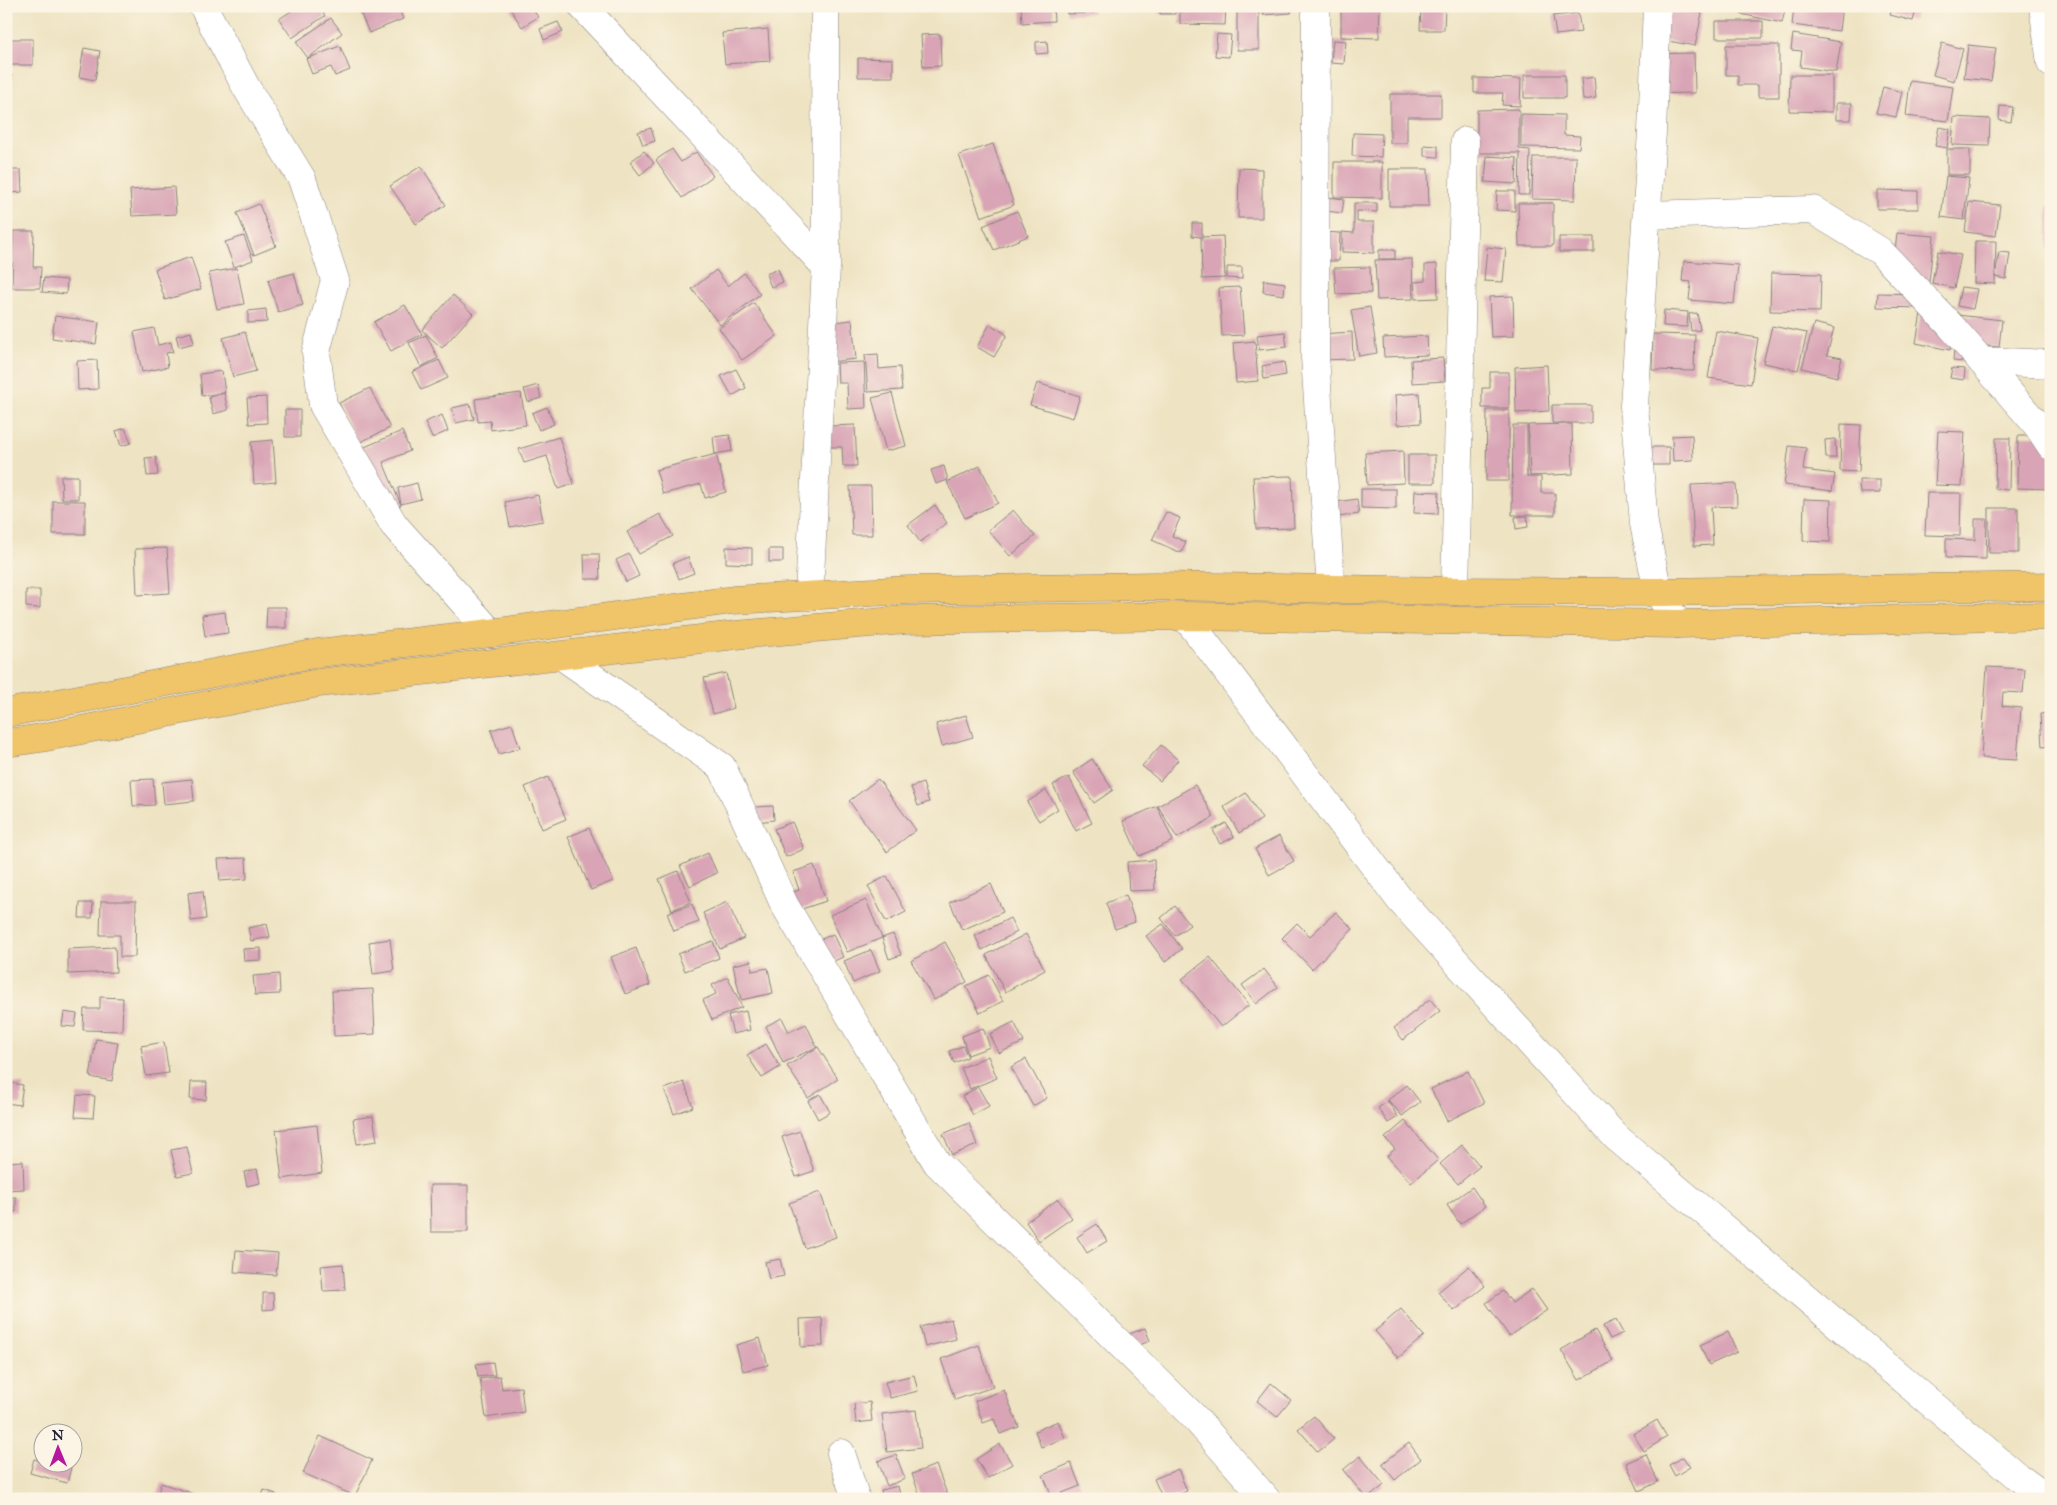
<svg xmlns="http://www.w3.org/2000/svg" width="2057" height="1505" font-family="'IM FELL Great Primer',serif">
<style>
.building{fill:#d9a5b6}
.lines{fill:none;stroke-linecap:round;stroke-linejoin:round}
.minor-casing{stroke:#88827e;stroke-width:29}
.major-casing{stroke:#88827e;stroke-width:29}
.minor{stroke:#fff;stroke-width:28}
.major{stroke:#f0c469;stroke-width:28}
</style>
<rect width="100%" height="100%" fill="#fcf5e5"/>
<filter id="ink" filterUnits="userSpaceOnUse"><feTurbulence type="fractalNoise" baseFrequency=".02" numOctaves="2"/><feDisplacementMap in="SourceGraphic" scale="10" xChannelSelector="R" yChannelSelector="G"/><feConvolveMatrix kernelMatrix="1 2 1 2 8 2 1 2 1" color-interpolation-filters="sRGB"/></filter>
<filter id="wash" filterUnits="userSpaceOnUse"><feTurbulence type="fractalNoise" baseFrequency=".0096" numOctaves="4" result="noise"/><feDisplacementMap in="SourceGraphic" scale="20" xChannelSelector="R" yChannelSelector="G"/><feGaussianBlur stdDeviation="1.12" result="paint"/><feColorMatrix in="noise" values="0 0 0 0 0 0 0 0 0 0 0 0 0 0 0 0 0 1.4 0 .05"/><feComposite in="paint" operator="in"/></filter>
<g filter="url(#wash)">
<rect width="100%" height="100%" fill="#eee3c2"/>
<g id="blocks">
<path class="building" d="M299 6H319L325 16 292 38 279 19Z
M374 6H398L403 19 369 33 360 12Z
M516 6H531L538 17 522 27 511 10Z
M1021 6H1053L1054 21 1022 23Z
M1066 6H1093V13L1067 14Z
M1160 6H1175V14H1160Z
M1180 6H1226L1225 25 1180 24Z
M1237 6H1259V50H1237Z
M1263 6H1291V13L1263 15Z
M1341 6H1380L1379 38 1341 37Z
M1421 6H1445L1444 30H1420Z
M1670 6 1702 13 1695 46 1663 40Z
M1743 6H1786L1782 23 1741 14Z
M1794 6H1842L1839 31 1792 25Z
M1893 6H1917L1913 21 1890 15Z
M1578 13 1581 32 1556 35 1553 16Z
M331 18 342 33 308 58 296 42Z
M1716 21H1763V38H1716Z
M558 22 563 32 544 40 540 29Z
M768 29 770 61 725 64 722 33Z
M940 34 941 66 923 67 921 35Z
M1217 34 1231 35 1229 57 1215 56Z
M1793 34 1841 42 1836 72 1800 67 1802 51 1791 50Z
M9 39H33V65H9Z
M1333 40 1346 41 1344 64 1331 63Z
M1047 41 1048 53 1036 54V42Z
M1942 43 1963 49 1954 81 1933 75Z
M1726 45H1779V97H1758V85H1738V75H1726Z
M1968 45 1996 48 1991 81 1964 78Z
M340 46 350 70 335 76 331 67 312 74 306 59Z
M84 48 100 51 95 80 79 77Z
M1694 53 1695 93 1644 94 1642 54Z
M858 58 893 59V77H858Z
M6 74 12 75 11 105H6Z
M1524 75H1565V98H1524Z
M1790 75H1832V112L1789 111Z
M1594 77 1596 98 1583 100 1581 79Z
M1474 78 1521 79 1520 106 1502 105 1503 93H1474Z
M1910 81 1953 87 1948 121 1906 116Z
M1883 87 1902 92 1896 117 1876 113Z
M1390 94H1441V117H1407V143H1390Z
M1836 103H1852L1851 120H1836Z
M2000 106 2013 107 2011 122 1999 120Z
M1519 109V149L1530 150 1529 195H1519L1520 153H1477V110Z
M1521 114 1564 115V135L1580 136 1579 148 1521 147Z
M1954 117 1990 119 1989 146 1952 145Z
M1939 127 1950 129 1947 148 1935 146Z
M651 128 655 141 643 145 638 132Z
M1353 133 1382 134 1381 157 1352 156Z
M993 144 1014 205 981 217 959 155Z
M1424 145 1438 146V157L1424 156Z
M672 149 681 162 696 152 713 176 682 198 656 160Z
M1947 149H1970V175H1947Z
M644 151 654 163 640 175 630 162Z
M1487 156 1517 158 1516 184 1485 182Z
M1533 157H1576L1575 200 1532 199Z
M1334 162H1382V198L1334 197Z
M421 166 446 205 416 224 390 186Z
M1239 168 1262 169V218H1238Z
M1389 169H1428L1429 206H1389Z
M9 170H21L22 192 10 193Z
M1946 176 1969 178 1964 220 1941 217Z
M174 187 176 214 132 216 130 190Z
M1877 190 1918 191V209H1877Z
M1497 191H1515V211L1496 210Z
M1327 197 1344 199 1342 213 1326 211Z
M1969 202 2000 205 1996 236 1965 232Z
M1354 203H1377V212L1357 211V222H1374V253L1342 252V232L1354 233Z
M1518 203H1553V246H1519Z
M259 204 276 246 254 255 237 213Z
M2048 206H2051V252H2048Z
M1017 211 1028 236 994 250 983 226Z
M1192 223H1202V237L1223 236 1225 278 1202 279 1201 237 1192 236Z
M13 231H34L33 267H41L40 288H12Z
M1324 232 1340 233 1339 261H1323Z
M1897 233 1934 236 1929 282 1892 279Z
M244 236 253 260 234 267 225 242Z
M1559 237H1594V252H1559Z
M1975 241H1996L1995 284 1974 283Z
M1487 247 1506 249 1503 282 1484 281Z
M1379 250H1395V259H1379Z
M1938 251 1961 255 1954 288 1932 283Z
M1999 252 2010 253 2006 279 1995 277Z
M191 257 201 289 165 300 155 269Z
M1412 259 1413 299 1377 300 1375 260Z
M1684 261 1738 265 1734 304 1689 300 1691 282 1682 281Z
M1437 264 1438 298 1415 299 1414 282 1425 281V265Z
M1227 267H1242V279L1227 278Z
M1370 267 1371 293 1336 294 1334 268Z
M237 268 244 304 217 309 209 273Z
M778 269 783 282 771 287 766 274Z
M716 270 728 286 744 273 760 294 720 325 692 289Z
M294 273 303 305 278 312 268 280Z
M1771 273 1821 274 1820 312 1770 311Z
M44 278 67 280 66 294 42 292Z
M1264 280 1285 283 1284 295 1263 292Z
M1240 287 1244 335 1222 336 1219 288Z
M1961 287 1977 289 1973 309 1957 306Z
M1878 293 1924 294V308L1877 307Z
M453 295 473 314 442 348 422 330Z
M1513 296 1514 336 1491 337 1489 297Z
M754 303 777 336 742 360 719 328Z
M405 305 422 334 391 351 374 322Z
M1370 307 1377 353 1359 356 1351 310Z
M266 309 267 322 248 323V311Z
M1664 310 1688 312 1687 327 1663 326Z
M1697 313 1700 330 1691 331 1689 314Z
M1921 313 1955 320 1950 350 1916 343Z
M1957 315 2002 320 1999 347 1974 345 1972 363 1953 361Z
M55 316 99 322 96 344 52 338Z
M852 320 856 359 821 363 816 324Z
M1814 323 1834 328 1827 355 1842 358 1837 377 1802 368Z
M990 324 1007 335 994 357 977 347Z
M1772 326 1807 333 1798 370 1763 363Z
M154 328 158 345 171 342 173 352 166 353 168 367 142 372 134 332Z
M1716 331 1758 338 1751 384 1708 378Z
M191 332 194 343 179 347 176 336Z
M245 332 256 371 233 377 223 338Z
M1285 332 1287 347 1259 350 1257 335Z
M1352 332 1353 359 1321 360 1320 334Z
M1653 334 1695 335 1694 371 1652 370Z
M426 335 438 358 421 367 409 343Z
M1427 336 1428 355 1384 357 1383 338Z
M1255 341 1258 381 1236 383 1233 343Z
M878 354 879 369 900 367 902 390 868 392 865 355Z
M1443 358 1445 381 1412 383 1411 360Z
M97 360 98 389 78 390 77 361Z
M439 360 448 378 421 390 412 372Z
M864 362 866 408 848 409 847 383H838L837 363Z
M1284 362 1286 375 1264 379 1262 366Z
M1547 365 1549 411 1516 413 1515 367Z
M1952 368 1965 369 1964 380 1950 378Z
M736 369 746 388 732 396 721 376Z
M222 371 225 393 202 396 200 374Z
M1490 372H1509V408H1482V388H1490Z
M1037 383 1080 396 1073 418 1030 405Z
M538 385 541 398 528 402 524 389Z
M370 388 390 428 358 443 339 403Z
M224 393 228 410 213 414 209 397Z
M521 393 526 425 491 430 490 421 478 422 475 399Z
M892 393 906 446 886 451 872 398Z
M1419 393 1421 423 1397 425 1395 395Z
M266 397 267 423 249 424 247 398Z
M470 404 474 419 456 423 452 408Z
M1552 405H1591V423H1552Z
M547 407 554 424 539 430 532 413Z
M285 410H300V437H285Z
M1487 410H1509V481H1486Z
M442 415 448 431 432 438 425 422Z
M1572 424 1573 474 1530 476 1528 425Z
M1841 424 1861 425 1859 472 1840 471Z
M855 425 857 466H843L842 447H830L829 426Z
M1513 425H1527V477H1541V493H1555V515H1512Z
M125 428 131 443 121 446 116 431Z
M402 431 410 451 383 462 401 505 387 511 360 449Z
M1938 431 1965 432 1962 486 1935 485Z
M730 435 732 451 715 454 713 437Z
M1692 435 1693 460 1673 461 1672 436Z
M2018 436H2051V489L2017 488Z
M559 437 574 484 558 489 547 456 524 463 519 449Z
M1996 438H2010L2009 490 1995 489Z
M1835 439 1836 458H1826L1825 440Z
M273 440 276 482 254 484 251 442Z
M1789 446 1806 448 1803 470 1835 474 1832 491 1784 485Z
M1647 447H1669V465H1647Z
M1403 451 1404 483 1367 485 1365 453Z
M716 454 726 492 705 498 701 484 663 494 656 470Z
M1408 455H1435V483H1408Z
M156 457 158 475 147 476 145 458Z
M944 466 948 480 936 484 931 470Z
M980 466 998 503 965 518 947 482Z
M61 476H78V499H62Z
M1292 476 1294 528 1256 529 1253 477Z
M1859 480H1880V493H1860Z
M417 483 421 499 401 504 398 488Z
M1736 483 1737 506 1711 507 1713 545 1694 546 1691 485Z
M850 486H871L872 535H852Z
M1361 489H1396V509L1361 508Z
M1415 491 1439 492 1438 514 1414 513Z
M1927 493H1961L1960 536 1925 535Z
M538 495 543 521 510 527 505 502Z
M1357 499 1359 514 1338 517 1336 502Z
M1804 499 1831 500 1830 542 1803 541Z
M53 501H85V534H53Z
M935 505 947 523 920 542 908 525Z
M1989 508H2018V553H1989Z
M1013 510 1035 536 1010 556 988 530Z
M1166 512 1180 518 1172 536 1186 542 1181 553 1152 540Z
M660 514 673 536 639 554 627 532Z
M1527 516 1528 527 1516 529 1515 517Z
M1975 519H1987L1986 559 1946 558V539L1975 540Z
M726 547 752 548V564L726 563Z
M167 548 170 593 137 595 135 549Z
M769 549H783V562H769Z
M584 554H599L600 579H585Z
M629 554 639 576 626 582 616 560Z
M688 557 694 573 679 579 673 563Z
M26 590H40V608L26 607Z
M267 607H286V628H266Z
M225 612 228 633 205 636 202 615Z
M1987 667 2025 669 2023 693 2003 692 2002 706 2021 708 2017 760 1981 758Z
M726 673 734 708 713 714 704 678Z
M2051 713V746L2042 747 2040 714Z
M966 715 973 737 942 746 936 724Z
M512 724 520 748 499 754 491 730Z
M1161 745 1178 760 1160 781 1142 766Z
M1092 759 1113 790 1094 803 1073 772Z
M548 777 566 819 542 829 525 787Z
M1069 777 1092 823 1076 831 1053 785Z
M153 779 155 805 133 806 131 780Z
M192 779 194 801 164 804 162 782Z
M878 779 916 830 887 852 849 801Z
M923 783 929 802 918 806 911 787Z
M1195 785 1214 817 1177 838 1158 806Z
M1046 790 1058 809 1039 821 1027 802Z
M1246 793 1262 819 1239 833 1224 807Z
M773 806 774 820 756 822 755 807Z
M1157 806 1173 841 1139 856 1123 821Z
M792 822 804 849 786 857 774 829Z
M1226 823 1234 837 1220 844 1213 830Z
M589 828 613 881 591 890 568 837Z
M1279 836 1294 861 1269 875 1255 849Z
M708 853 717 873 690 886 680 866Z
M246 858 247 879 220 881 218 859Z
M1154 860 1155 890 1129 891 1127 862Z
M814 865 826 901 790 913 784 895 799 890 793 872Z
M678 871 691 902 672 910 659 879Z
M887 876 906 912 886 922 868 886Z
M991 884 1003 912 962 930 950 902Z
M203 891 206 919 191 921 188 893Z
M1126 895 1135 922 1115 929 1106 903Z
M866 900 882 938 847 952 830 915Z
M101 901H136L135 957H120V935H100Z
M727 902 744 938 720 949 703 913Z
M80 903H93L92 918H79Z
M692 904 699 922 674 931 667 913Z
M1175 906 1190 925 1175 936 1161 918Z
M1336 912 1353 929 1312 969 1282 938 1297 923 1310 936Z
M1010 918 1017 932 982 950 975 936Z
M267 924 270 937 251 941 248 928Z
M1163 924 1182 949 1165 962 1146 936Z
M833 934 843 957 816 969 806 946Z
M893 934 901 955 889 959 882 938Z
M1026 934 1045 970 1005 992 986 955Z
M390 939 394 971 373 974 369 942Z
M713 941 719 958 685 971 678 954Z
M945 942 967 982 934 1000 911 961Z
M115 947 116 972 68 974V949Z
M261 948V960L244 961 243 949Z
M636 948 650 985 625 994 611 957Z
M871 950 880 971 853 983 844 961Z
M1210 957 1249 1005 1221 1027 1182 979Z
M751 961 752 971 768 968 773 993 741 1000 733 965Z
M1264 969 1278 987 1256 1004 1242 985Z
M279 974 280 994 255 995 253 976Z
M989 975 1003 1001 980 1013 966 986Z
M728 977 742 1007 712 1020 703 1000 716 994 712 985Z
M373 989 375 1034 334 1036 332 991Z
M100 997 123 998 122 1031 83 1030 84 1009H100Z
M1430 999 1440 1011 1403 1040 1394 1028Z
M746 1011 750 1030 733 1034 728 1015Z
M64 1012 77 1014 75 1027 62 1026Z
M782 1018 789 1032 806 1024 817 1047 783 1063 766 1026Z
M1014 1022 1024 1042 999 1053 990 1034Z
M983 1028 990 1047 968 1055 962 1036Z
M96 1039 118 1042 112 1081 90 1077Z
M164 1042 169 1073 146 1076 141 1046Z
M766 1044 780 1067 762 1078 747 1055Z
M963 1046 968 1057 954 1063 949 1051Z
M818 1047 838 1079 808 1098 787 1066Z
M988 1056 997 1078 970 1089 961 1068Z
M1026 1059 1047 1098 1033 1106 1011 1067Z
M1468 1071 1484 1103 1447 1121 1431 1089Z
M6 1082 23 1085 20 1105 6 1103Z
M191 1082H207L206 1100 190 1099Z
M684 1082 693 1107 674 1114 664 1089Z
M1407 1085 1420 1102 1402 1116 1388 1100Z
M978 1087 989 1106 973 1115 962 1096Z
M820 1094 830 1112 818 1119 808 1101Z
M77 1095 95 1096 93 1118 75 1117Z
M1388 1101 1398 1117 1388 1123 1378 1108Z
M373 1116 377 1141 357 1144 353 1119Z
M1405 1121 1438 1160 1411 1183 1387 1156 1395 1149 1385 1138Z
M969 1123 977 1145 952 1155 943 1134Z
M317 1125 322 1173 282 1179 276 1130Z
M800 1131 814 1171 796 1177 782 1137Z
M1462 1145 1480 1166 1458 1184 1440 1164Z
M187 1147 193 1173 177 1176 171 1150Z
M23 1161 24 1189 6 1190V1162Z
M257 1169 260 1183 247 1186 244 1172Z
M430 1185H468V1232H431Z
M1472 1187 1485 1206 1460 1224 1447 1205Z
M820 1192 836 1237 805 1248 789 1203Z
M6 1197H16V1212L6 1211Z
M1058 1199 1072 1218 1039 1241 1026 1222Z
M1097 1224 1107 1241 1087 1253 1077 1237Z
M236 1250 278 1253 276 1275 234 1272Z
M780 1259 784 1276 769 1279 765 1262Z
M343 1264 345 1290 323 1291 321 1266Z
M1469 1266 1485 1286 1454 1311 1438 1292Z
M1532 1289 1547 1310 1509 1336 1486 1303 1503 1291 1512 1303Z
M263 1293H273L274 1309 263 1310Z
M1401 1309 1424 1336 1398 1358 1375 1331Z
M822 1318 823 1346 801 1347 800 1319Z
M951 1319 956 1339 925 1347 920 1327Z
M1616 1320 1623 1333 1610 1339 1603 1326Z
M1145 1328 1150 1341 1134 1347 1129 1334Z
M1595 1330 1613 1361 1579 1380 1561 1350Z
M1728 1332 1737 1352 1709 1365 1700 1345Z
M760 1338 768 1365 743 1371 736 1345Z
M979 1345 993 1387 955 1400 941 1359Z
M493 1362 495 1375 478 1377 476 1364Z
M914 1375 918 1391 890 1398 885 1382Z
M500 1376 502 1389 521 1387 524 1412 486 1418 480 1379Z
M1271 1383 1291 1400 1277 1417 1257 1401Z
M1004 1390 1019 1427 1000 1434 994 1419 983 1423 975 1401Z
M870 1402 872 1421 856 1423 854 1404Z
M916 1410 921 1448 887 1452 882 1414Z
M1314 1416 1334 1439 1318 1452 1298 1429Z
M1657 1420 1667 1437 1644 1451 1633 1434Z
M1058 1421 1065 1438 1041 1447 1035 1431Z
M320 1436 372 1460 355 1496 303 1473Z
M1409 1443 1421 1459 1395 1480 1382 1464Z
M1000 1444 1012 1464 988 1478 976 1459Z
M1646 1454 1658 1482 1639 1491 1626 1463Z
M896 1455 905 1479 887 1486 878 1461Z
M1360 1456 1384 1485 1367 1499 1343 1470Z
M1683 1457 1690 1467 1675 1476 1669 1465Z
M34 1459 42 1461V1462L71 1468 67 1483 30 1473Z
M1071 1463 1080 1486 1052 1497 1043 1475Z
M936 1465 949 1499H921L912 1474Z
M1178 1469 1187 1491 1169 1499H1163L1154 1479Z
M161 1483 194 1494 193 1499H156Z
M898 1486 901 1499H883L881 1490Z
M264 1490 276 1494 275 1499H261Z"/>
</g>
</g>
<g filter="url(#ink)">
<use href="#blocks" fill-opacity="0" stroke="#88827e" stroke-width="1"/>
<g class="lines">
<defs>
<path id="minor" d="M203 6 246 87 302 179 335 280 316 352 323 405 394 525 491 633
M582 6 826 267
M1316 6 1315 357 1331 589
M1657 6 1652 132 1634 406 1644 524 1658 592 1678 624
M2043 6 2051 63
M1647 215 1813 210 1880 251 1951 326 2037 425 2051 446
M1981 361 2051 364
M1455 591 1465 141
M809 596 826 267 825 6
M1185 616 1400 900 1616 1137 2018 1477 2048 1499
M562 656 722 767 784 904 937 1163 1196 1419 1266 1499
M841 1453 856 1499"/>
<path id="major" d="M6 713 318 653 491 633 733 600 908 590 1156 586 1455 591 1658 592 2051 586
M6 743 41 738 318 683 736 635 905 620 1185 616 1678 624 2051 616"/>
</defs>
<use href="#minor" class="minor-casing"/>
<use href="#major" class="major-casing"/>
<use href="#minor" class="minor"/>
<use href="#major" class="major"/>
</g>
</g>
<rect width="2057" height="1505" fill="none" stroke="#fcf5e5" stroke-width="25"/>
<g transform="translate(58 1448) rotate(359)"><circle r="24" fill="#fcf5e5" stroke="#a5a1a1"/>
<path d="M0-4L9 19L0 12L-9 19Z" fill="#b5179e"/>
<text y="-8" font-size="14" font-weight="bold" text-anchor="middle" fill="#22223b">N</text>
</g>
</svg>
